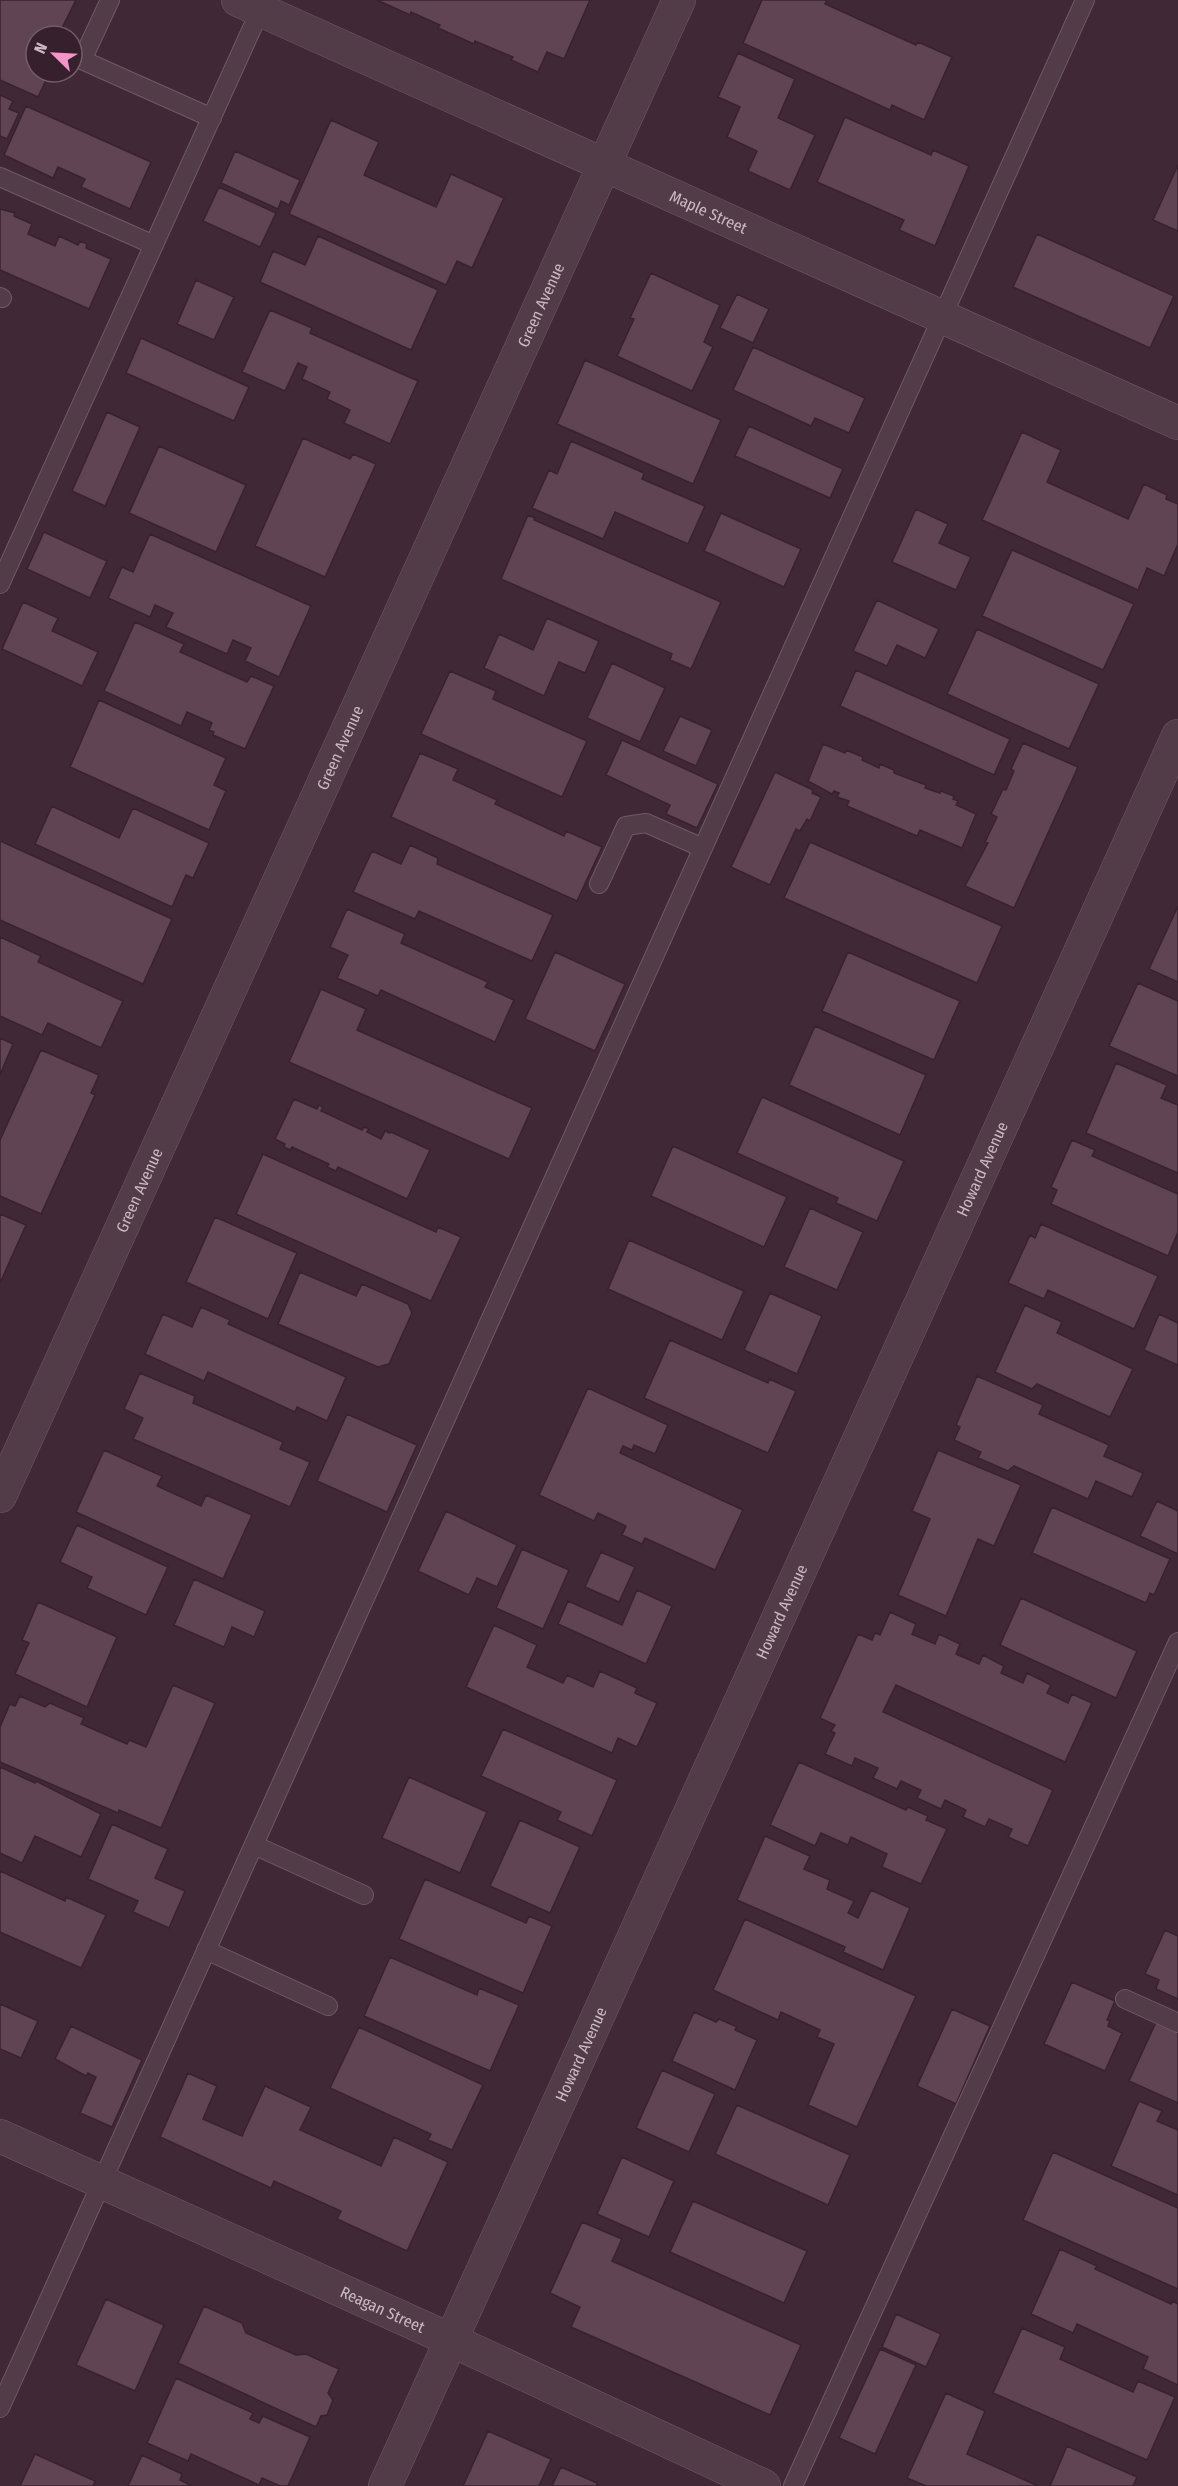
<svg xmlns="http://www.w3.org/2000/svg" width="1178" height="2486" font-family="'Fira Sans Condensed',sans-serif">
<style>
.building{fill:#614454;stroke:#39222e;stroke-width:1.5}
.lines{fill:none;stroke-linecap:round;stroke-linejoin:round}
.lane-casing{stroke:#6f5a65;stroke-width:20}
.street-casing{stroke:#6f5a65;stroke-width:34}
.lane{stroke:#513c47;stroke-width:18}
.street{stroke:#513c47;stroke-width:33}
.labels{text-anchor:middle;stroke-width:4.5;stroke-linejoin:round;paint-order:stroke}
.street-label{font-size:16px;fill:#cbb9c2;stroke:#37202d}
</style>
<rect width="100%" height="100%" fill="#412836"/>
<path class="building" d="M0 0H76L58 36H36V72H50L38 97 0 80Z
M377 0H590L564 59 547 52 538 72 511 60 513 57 475 41 474 44 438 28 440 25 411 12 410 15Z
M762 0H827L825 4 916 45 918 42 952 57 924 120 892 105 890 110 743 43Z
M738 53 795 79 778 118 815 135 790 190 748 171 757 151 727 137 740 107 718 97Z
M0 95 13 101 9 109 19 113 7 139 0 136Z
M26 106 151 162 130 209 81 187 85 179 58 167 53 178 4 155Z
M845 117 931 155 933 150 969 166 935 246 899 230 904 220 817 182Z
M331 120 379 142 364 175 436 207 451 174 504 198 472 268 457 261 446 285 289 214Z
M235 151 300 180 289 205 281 201 278 209 221 183Z
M1178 165V231L1153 220Z
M219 187 276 213 260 247 203 221Z
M0 209 15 213 14 216 32 224 28 234 55 246 59 236 78 245 80 241 87 244 86 248 111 259 89 309 0 270Z
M1037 234 1174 296 1150 348 1013 287Z
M318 236 438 290 411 350 260 282 273 251 305 265Z
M651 273 720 305 704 342 713 347 692 391 617 356 634 319 630 318Z
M196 280 234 297 214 340 177 324Z
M737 294 769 309 753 343 720 328Z
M270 310 312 328 310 333 418 381 390 444 344 423 350 410 327 399 330 392 302 379 307 367 298 363 285 391 242 372Z
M141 338 249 387 234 421 126 373Z
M753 347 865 398 849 433 815 418 811 426 733 390Z
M585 360 721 420 693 484 557 424Z
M107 412 140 427 105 506 72 491Z
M749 426 843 469 830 498 735 456Z
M1022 432 1061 450 1047 482 1128 519 1144 484 1167 495 1166 499 1178 504V544L1164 576 1147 568 1138 590 982 520Z
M303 438 350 459 353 454 376 464 325 577 255 546Z
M571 441 644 473 642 479 705 506 688 544 615 512 603 539 532 508 549 470 557 474Z
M159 446 246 485 216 552 129 513Z
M916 509 948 524 939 543 971 557 956 590 892 562Z
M721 513 801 549 784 587 704 551Z
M528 515 535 518 534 520 721 602 691 669 670 660 672 654 501 579Z
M44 532 107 561 90 598 27 569Z
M150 534 311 606 279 677 245 661 251 648 233 640 227 654 166 627 173 613 155 605 150 617 108 598 122 567 133 572Z
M1012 550 1134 604 1103 670 982 616Z
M877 600 939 629 925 658 897 645 887 666 853 651Z
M23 602 58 618 52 631 98 652 82 686 2 649Z
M547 618 599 641 585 673 559 662 544 696 484 668 499 634 533 650Z
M135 622 184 644 180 652 247 682 251 676 274 686 245 749 213 735 214 732 209 730 212 723 187 712 181 726 104 691Z
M977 629 1099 684 1069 749 947 694Z
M612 663 665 688 640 742 587 718Z
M856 670 1010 739 994 775 840 706Z
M450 671 496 691 493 699 587 741 562 797 421 734Z
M99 700 226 758 214 785 226 791 209 830 70 767Z
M680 716 712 730 696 766 663 751Z
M622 740 718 784 697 828 666 814 670 805 606 775Z
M1023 743 1078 767 1014 908 965 886 988 843 985 842 997 817 991 814 1003 789 1006 790 1014 771 1011 769Z
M823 744 845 753 846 750 863 757 862 760 879 768 880 764 894 770V773L926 785 925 788 940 793 941 791 954 796 953 799 958 801 956 805 976 814 962 848 920 830 917 836 847 806 849 801 837 797 839 793 834 791 832 794 808 781Z
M420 753 458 769 453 780 497 800 495 804 564 836 566 831 602 847 577 901 391 817Z
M775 772 813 790 812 793 821 797 810 821 807 819 800 831 796 829 770 885 731 867Z
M52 806 119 838 133 808 209 843 193 878 186 875 172 907 35 844Z
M0 841 172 919 143 984 0 920Z
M810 842 1002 926 977 983 784 898Z
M410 845 438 858 437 864 553 915 532 961 419 911 415 919 353 892 372 851 401 864Z
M1178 906V982L1149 969Z
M347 909 405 934 401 943 488 982 485 987 514 1000 495 1042 381 990 378 996 337 978 348 955 330 947Z
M0 937 41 956 38 962 123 1001 101 1048 48 1023 42 1035 0 1016Z
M555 952 625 984 595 1051 525 1019Z
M848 952 960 1001 934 1060 822 1011Z
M1138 983 1178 1001V1076L1109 1046Z
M321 989 366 1009 357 1030 532 1108 509 1159 289 1062Z
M815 1026 926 1075 900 1135 789 1085Z
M0 1038 13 1044 0 1075Z
M41 1050 99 1075 91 1093 95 1095 41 1214 0 1196V1140Z
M1116 1063 1167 1085 1161 1098 1178 1105V1173L1086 1133Z
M762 1097 904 1161 877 1221 836 1203 838 1198 737 1153Z
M294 1099 317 1109 319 1105 323 1107 321 1111 362 1130 364 1127 369 1129 367 1132 381 1139 385 1131 390 1133 391 1132 430 1150 407 1199 338 1167 336 1171 327 1167 329 1164 292 1147 290 1150 284 1147 285 1144 275 1139Z
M1072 1140 1095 1150 1092 1156 1178 1194V1232L1168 1256 1051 1204 1057 1190 1051 1187Z
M673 1146 787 1197 764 1247 651 1196Z
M263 1154 436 1232 438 1227 461 1237 431 1301 236 1214Z
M810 1208 863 1232 837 1290 784 1267Z
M0 1214 26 1225 0 1283Z
M215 1217 297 1253 268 1319 186 1282Z
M1041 1224 1158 1276 1134 1329 1048 1290 1044 1299 1008 1283 1030 1235 1035 1238Z
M629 1240 744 1291 722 1340 608 1289Z
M300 1272 356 1296 362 1284 408 1304 412 1313 389 1364 378 1367 278 1324Z
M770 1293 822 1316 797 1374 744 1350Z
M1025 1305 1062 1322 1057 1333 1133 1369 1110 1417 1037 1384 1032 1389 995 1372Z
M201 1307 230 1320 228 1324 346 1377 327 1421 297 1407 295 1412 208 1372 204 1381 145 1354 163 1314 192 1327Z
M1159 1314 1178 1323V1365L1144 1350Z
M670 1340 768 1383 769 1379 796 1391 768 1453 644 1398Z
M140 1373 195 1396 193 1403 283 1442 280 1449 310 1462 290 1507 133 1439 143 1418 124 1409Z
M977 1376 1043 1405 1039 1414 1109 1445 1104 1456 1143 1473 1132 1497 1096 1481 1088 1499 1014 1466 1008 1471 978 1458 981 1452 954 1440 960 1427 956 1425Z
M588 1388 668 1425 655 1454 634 1445 632 1450 623 1446 620 1453 743 1510 715 1570 645 1538 642 1544 622 1535 626 1526 598 1513 594 1521 539 1495Z
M347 1414 417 1445 387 1512 317 1481Z
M104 1450 162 1476 157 1486 201 1506 206 1495 252 1515 223 1579 76 1512Z
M938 1450 1021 1485 994 1546 978 1539 946 1616 898 1595 930 1519 912 1511Z
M1157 1501 1178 1511V1554L1140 1536Z
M1052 1507 1170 1559 1154 1595 1150 1593 1146 1603 1032 1553Z
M446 1511 517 1545 497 1587 477 1578 469 1595 418 1571Z
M77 1525 168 1567 146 1615 87 1588 92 1577 60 1562Z
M522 1549 569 1570 543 1629 496 1608Z
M601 1552 635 1567 619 1602 585 1587Z
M194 1579 265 1611 254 1637 232 1627 224 1647 174 1625Z
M637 1590 672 1606 646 1664 558 1624 568 1601 622 1625Z
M1021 1598 1137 1651 1116 1698 1000 1645Z
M38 1602 117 1637 87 1707 15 1674 29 1643 22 1640Z
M890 1612 916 1624 912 1634 935 1644 939 1634 960 1644 956 1654 979 1664 983 1655 1004 1666 1001 1673 1023 1683 1027 1673 1051 1685 1047 1693 1068 1703 1072 1694 1092 1703 1065 1762 896 1685 883 1712 1053 1790 1028 1846 1008 1837 1012 1829 989 1819 985 1827 963 1817 966 1810 945 1800 941 1809 917 1798 921 1790 901 1781 897 1789 873 1778 878 1768 855 1758 852 1766 825 1754 835 1733 831 1731 835 1725 820 1718 858 1634 872 1640 875 1633 880 1635Z
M494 1625 537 1645 527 1667 563 1683 567 1675 593 1687 600 1671 637 1688 635 1693 657 1703 637 1747 618 1738 612 1753 466 1687Z
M173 1685 215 1703 161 1828 119 1810 118 1813 0 1762V1727L10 1704 15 1706 20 1696 45 1707 50 1703 84 1718 81 1724 127 1744 129 1740 146 1747Z
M503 1729 617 1780 592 1836 557 1820 561 1812 481 1776Z
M799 1762 906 1810 908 1807 928 1816 926 1820 947 1829 921 1884 882 1867 887 1854 851 1837 848 1845 821 1833 815 1846 770 1825Z
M0 1767 35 1783 36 1781 101 1814 81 1857 35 1836 22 1863 0 1853Z
M409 1777 487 1812 460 1873 382 1838Z
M520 1820 580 1847 550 1913 490 1886Z
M112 1824 168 1849 155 1878 185 1891 169 1928 133 1912 138 1901 88 1879Z
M765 1836 810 1856 804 1869 830 1880 827 1889 854 1901 848 1913 858 1918 871 1890 910 1908 883 1970 843 1952 845 1947 737 1900Z
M0 1871 65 1901 66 1897 106 1915 81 1968 0 1932Z
M425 1879 526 1923 529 1916 552 1926 523 1993 399 1939Z
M745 1919 916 1996 857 2127 808 2105 834 2044 817 2037 820 2030 781 2012 778 2020 713 1990Z
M1165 1930 1178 1936V1999L1156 1989 1159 1980 1145 1974Z
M390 1957 477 1995 479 1988 519 2005 490 2071 364 2016Z
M1072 1982 1115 2001 1107 2020H1110L1108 2026 1122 2033 1105 2071 1044 2044Z
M0 2004 38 2021 21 2058 0 2049Z
M952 2009 990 2026 956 2104 917 2086Z
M694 2012 716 2022 719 2019 737 2027 735 2030 757 2040 735 2090 672 2061Z
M1157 2020 1178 2030V2103L1129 2081Z
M71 2026 142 2060 112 2127 80 2113 96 2077 88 2073 86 2076 55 2059Z
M359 2027 483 2085 452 2150 428 2140 431 2134 330 2088Z
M662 2070 715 2094 689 2152 636 2128Z
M188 2073 217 2086 203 2119 242 2136 265 2086 311 2107 300 2130 381 2166 394 2137 448 2162 407 2251 337 2219 341 2211 274 2181 271 2188 160 2137Z
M1139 2101 1162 2111 1157 2121 1178 2130V2195L1111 2166Z
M737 2105 850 2155 828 2205 715 2154Z
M1053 2152 1178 2208V2289L1023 2220Z
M622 2157 674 2181 649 2237 597 2214Z
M693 2201 807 2251 784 2303 670 2252Z
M582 2222 622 2239 612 2261 801 2345 770 2415 571 2327 580 2307 550 2293Z
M1060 2249 1097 2266 1095 2269 1171 2304 1173 2301 1178 2304V2385L1143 2369 1148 2357 1077 2324 1073 2333 1031 2314Z
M106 2299 164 2325 135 2391 76 2365Z
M204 2306 242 2323 246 2333 296 2355 306 2354 339 2369 328 2393 333 2400 327 2415 321 2416 316 2427 178 2363Z
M896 2314 941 2334 926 2367 882 2347Z
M1022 2328 1065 2347 1060 2359 1133 2392 1138 2381 1175 2397 1147 2460 993 2393Z
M880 2349 916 2365 875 2454 839 2438Z
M176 2378 253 2413 250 2419 259 2423 263 2416 310 2437 288 2486H280L262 2478 259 2485 191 2454 188 2461 147 2443Z
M946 2393 985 2411 967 2454 1038 2486H926L907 2478Z
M488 2431 551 2459 539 2486H463Z
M1067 2446 1137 2477 1133 2486H1050Z
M35 2454 95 2481 93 2486H20Z
M142 2455 182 2474 180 2480 192 2486H128Z
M561 2467 597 2483 596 2486H552Z"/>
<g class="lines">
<defs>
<path id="lane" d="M110 0 82 60 212 118
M0 177 154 245
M0 297 2 298
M0 584 263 4
M599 884 626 826 646 823 703 848
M254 1845 364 1895
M206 1950 328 2006
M1125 1999 1178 2023
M0 2408 1085 0
M793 2486 1178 1642"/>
<g id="street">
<path id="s1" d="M238 0 1178 423"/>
<path id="s2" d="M0 1496 679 0"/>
<path id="s3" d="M0 2136 451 2340 764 2486"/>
<path id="s4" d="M385 2486 1178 736"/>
</g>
</defs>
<use href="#lane" class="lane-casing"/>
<use href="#street" class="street-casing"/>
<use href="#lane" class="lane"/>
<use href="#street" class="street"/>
</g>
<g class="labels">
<g class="street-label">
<text dy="6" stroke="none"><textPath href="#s1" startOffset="516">Maple Street</textPath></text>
<text dy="6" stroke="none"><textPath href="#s2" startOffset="1308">Green Avenue</textPath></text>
<text dy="6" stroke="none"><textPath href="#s2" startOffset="822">Green Avenue</textPath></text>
<text dy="6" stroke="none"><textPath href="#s4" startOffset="1446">Howard Avenue</textPath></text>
<text dy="6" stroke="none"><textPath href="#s2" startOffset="336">Green Avenue</textPath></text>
<text dy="6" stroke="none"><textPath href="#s4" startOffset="960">Howard Avenue</textPath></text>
<text dy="6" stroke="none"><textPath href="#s4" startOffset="474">Howard Avenue</textPath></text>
<text dy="6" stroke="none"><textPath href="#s3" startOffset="420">Reagan Street</textPath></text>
</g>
</g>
<g transform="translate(54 54) rotate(294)"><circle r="28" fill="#37202d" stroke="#725d69" stroke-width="1.5"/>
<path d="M0-4.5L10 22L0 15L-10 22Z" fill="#f594c6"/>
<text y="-9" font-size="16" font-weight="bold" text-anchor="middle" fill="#cbb9c2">N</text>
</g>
</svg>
